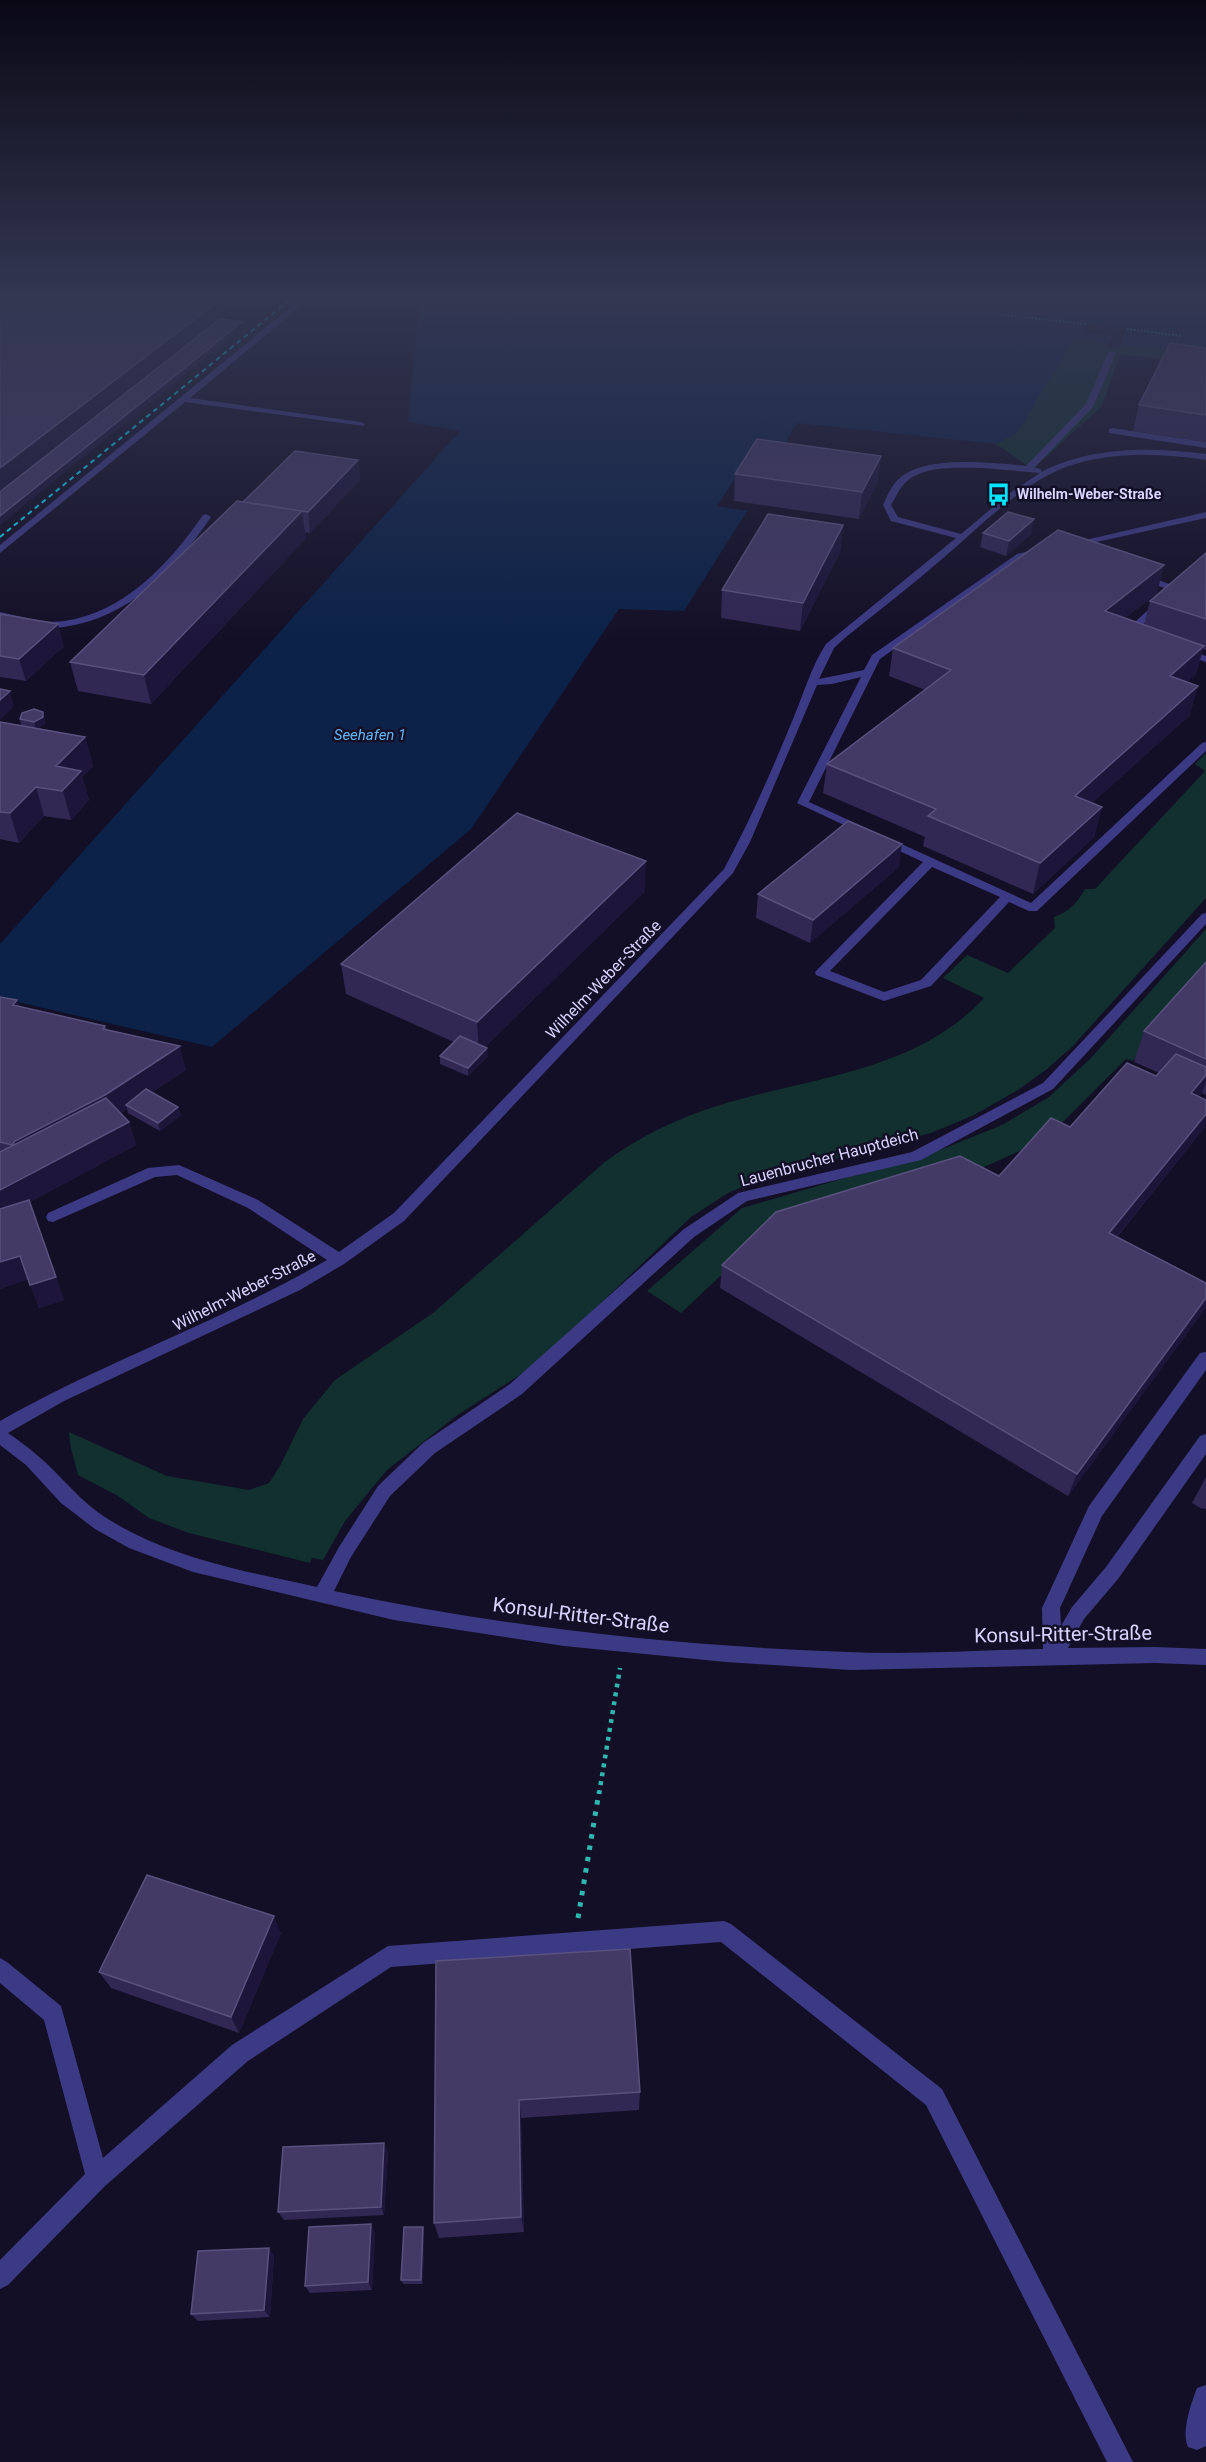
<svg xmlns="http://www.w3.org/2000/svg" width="1206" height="2462" font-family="Roboto,sans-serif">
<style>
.green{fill:#12302f}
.water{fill:#0c2248}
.pier{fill:#130f26}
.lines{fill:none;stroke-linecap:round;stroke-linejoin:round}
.path-far2{stroke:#2fb8b0;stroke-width:2;stroke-dasharray:1.5 2;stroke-linecap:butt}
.path-far1{stroke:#2fb8b0;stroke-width:4.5;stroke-dasharray:4 5;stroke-linecap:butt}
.path{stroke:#2fb8b0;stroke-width:5;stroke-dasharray:4.5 7;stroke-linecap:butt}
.minor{fill:#3d3a85;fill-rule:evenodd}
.rail{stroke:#00e5ff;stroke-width:2;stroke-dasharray:5 4;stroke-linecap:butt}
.wall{fill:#312854}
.shaded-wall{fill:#1d163a}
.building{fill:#433a66;stroke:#5a527e;stroke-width:1.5}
.labels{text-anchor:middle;stroke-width:5;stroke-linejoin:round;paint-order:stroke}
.far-poi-label{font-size:14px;font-weight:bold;fill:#d9d4ff;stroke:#130f26;text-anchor:start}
.far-water-label{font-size:15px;font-style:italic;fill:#62b6ff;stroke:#130f26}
.street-label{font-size:16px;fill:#d9d4ff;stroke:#130f26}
.near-street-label{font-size:20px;fill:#d9d4ff;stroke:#130f26}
</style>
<rect width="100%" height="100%" fill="#130f26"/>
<path class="green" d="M1074 339 1206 354V365L1120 354 1102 406 1036 466 1035 471 996 444 1017 432Z
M1206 753V898L1073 1046 1047 1069 1018 1090 974 1115 931 1133 763 1178 728 1193 691 1217 537 1364 459 1414 387 1470 345 1521 323 1560 312 1558 310 1563 189 1533 149 1518 118 1496 78 1475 70 1444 69 1432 167 1476 249 1490 269 1483 280 1466 303 1419 335 1380 433 1313 605 1162C640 1136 678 1118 720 1105 810 1077 916 1072 984 998L943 978 967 955 1008 973 1055 928 1054 917C1070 911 1077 903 1085 889H1095L1205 771 1195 764Z
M1206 929V975L1133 1061 1126 1059 1046 1139 964 1176 763 1236 681 1313 647 1291 742 1208 940 1150 1002 1125 1049 1097 1091 1058Z"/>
<path class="water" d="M423 298H1206V354L1074 339 1017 433 996 444 797 423 780 452 746 462 717 506 747 511 684 611 619 609 471 829 212 1047 0 998V944L460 431 408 422 417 329Z"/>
<path class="pier" d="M1086 324 1127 329 1120 348 1108 346 1111 336 1083 333Z"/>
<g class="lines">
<path class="path-far2" d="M1004 315 1086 324
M1127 329 1181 336"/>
<path class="path-far1" d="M599 1794 620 1668"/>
<path class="path" d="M578 1918 599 1792"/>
<path class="minor" d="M302 298H310L190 398 361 422 365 424 364 426 185 402 0 553V545Z
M1112 351 1116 353 1093 407 1034 468 1041 469V472C1092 446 1151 447 1206 454V460C1160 453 1111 451 1066 467 1019 485 980 527 942 559 911 586 878 611 846 637L834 648 819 679 864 670 872 655 1017 554 1042 548 1047 551 1023 558 880 659 809 802 1031 903 1202 743 1206 742V751L1037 911H1029L1009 902 931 986 884 1001 816 975 815 972 923 862 797 803 861 677 832 684 817 685 750 842 733 873 404 1221 344 1264 300 1290 64 1401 8 1433C18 1440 28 1447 37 1455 63 1477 79 1501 108 1519 170 1558 247 1572 317 1587L339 1547 378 1486 423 1443 510 1384 684 1229 738 1193 912 1152 1043 1083 1202 914 1206 913V924L1053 1089 921 1160 747 1201 694 1237 522 1394 435 1453 390 1496 351 1557 334 1591C502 1627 676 1646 848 1652 913 1655 979 1650 1043 1649L1042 1608 1089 1506 1200 1353 1206 1352V1370L1102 1516 1060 1608 1061 1626 1072 1607 1106 1567 1200 1436 1206 1434V1454L1118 1579 1084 1619 1068 1648 1155 1647 1206 1649V1665L1155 1663 850 1670 726 1662 564 1646 394 1620 193 1572 129 1548 95 1529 61 1503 26 1465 0 1445V1421C106 1361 222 1321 327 1260L248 1208 177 1175 155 1177 53 1222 48 1221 46 1217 48 1213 148 1168 179 1165 258 1200 339 1252 394 1213 724 869C750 821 772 770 793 719 804 693 811 667 826 644L956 538 891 521 883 505C887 496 892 484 901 477 928 455 993 463 1026 466L1086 404 1108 353ZM982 468 1040 473 1010 493 961 534 898 517 891 505C896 497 900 487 907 481 927 465 959 468 982 468ZM932 867 1000 897 921 980 884 992 830 971Z
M1112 428 1206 442V448L1109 433V429Z
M1206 512V518L1069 548 1064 545Z
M206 514 211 517C176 569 129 618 64 627 43 630 20 622 0 618V612C20 616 43 624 64 621 124 613 170 563 203 515Z
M1137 574H1143L1182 589 1136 631 1140 634 1135 637 1124 632 1170 590 1137 578Z
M1183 648 1206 656V662L1179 653V649Z
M724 1921 731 1924 942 2089 1133 2462H1107L926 2105 721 1942 391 1967 248 2061 105 2186 8 2285 0 2289V2260L85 2174 44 2020 0 1983V1958L7 1962 61 2006 103 2158 232 2045 388 1946Z
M1206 2385V2446L1197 2450 1188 2447C1181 2431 1191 2404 1197 2388Z"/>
<path class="rail" d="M0 537 292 298"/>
</g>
<path class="wall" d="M1206 348V442L1133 431 1139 405Z
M881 456 877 483 859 519 734 501 735 474Z
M358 460 360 480 310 533 305 532 306 538 151 704 78 691 70 662 243 502Z
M843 525 840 552 800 631 721 618 722 590Z
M983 533 1031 534 1006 556 980 547Z
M1206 553V650L1203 649 1196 674 1187 682 1190 715 1092 803 1102 807 1094 837 1033 894 923 846 925 837 823 793 827 764 925 690 889 676 893 648 1164 565 1157 593 1125 618 1144 625 1150 601Z
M0 614 64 646 26 681 0 677Z
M20 719 45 720V724L38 728 85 737 93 766 82 777 89 800 71 820 44 816 19 843 0 839V722L21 725Z
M899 867 810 943 756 918 758 894Z
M645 891 485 1047 488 1056 468 1076 440 1064V1056L454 1042 346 994 341 964Z
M1206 962V1095L1202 1093 1199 1096 1205 1127 1117 1237 1206 1283V1306L1204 1310 1068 1496 720 1288 722 1265 999 1176 1070 1127 1156 1076 1159 1073 1134 1062 1144 1031Z
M0 997 17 1000 19 1007 105 1026 107 1030 186 1070 152 1092 178 1107 181 1115 160 1131 128 1113 127 1109 121 1113 129 1122 136 1145 30 1202 64 1300 39 1308 28 1279 0 1289Z
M1206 1477V1509L1200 1508 1192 1503Z
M281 1933 239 2033 111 1988 99 1972Z
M436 1961 640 2092 639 2110 521 2118 524 2232 439 2238 434 2223Z
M388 2152 384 2215 284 2220 278 2212Z
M423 2227 424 2231 423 2284H403L401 2280Z
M375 2232 372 2290 310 2293 305 2286Z
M274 2255 270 2317 198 2321 191 2314Z"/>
<path class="shaded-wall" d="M217 302 221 326 0 500V468Z
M242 322 243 328 0 525V516Z
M881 456 877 483 859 519 862 492Z
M358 460 360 480 310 533 308 512Z
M302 511 306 538 151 704 144 675Z
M1034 519 1031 534 1006 556 1009 541Z
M843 525 840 552 800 631 803 603Z
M1164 565 1157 593 1098 640 1105 611Z
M58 624 64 646 26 681 19 659Z
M1204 646 1196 674 1162 704 1170 676Z
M1198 686 1190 715 1067 826 1075 796Z
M10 691 14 706 0 720V700Z
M43 712 45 720V724L36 730 34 722Z
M85 737 93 766 82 777 89 800 71 820 56 766Z
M36 787 44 816 19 843 10 813Z
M1102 807 1094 837 1033 894 1040 863Z
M902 844 899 867 810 943 813 920Z
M646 861 645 891 479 1053 477 1022Z
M17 1000 25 1024 13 1005Z
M180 1046 186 1070 130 1107 126 1105 127 1109 113 1118 21 1168 12 1145 15 1141Z
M487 1048 488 1056 468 1076V1068Z
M1206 1075V1082L1202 1093 1183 1116 1191 1093Z
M178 1107 181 1115 160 1131 158 1123Z
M1206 1114 1205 1127 1101 1256 1109 1233Z
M129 1122 136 1145 30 1202 64 1300 39 1308 30 1285 56 1277 0 1218V1190Z
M20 1256 29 1279 0 1289V1262Z
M1206 1298V1306L1204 1310 1068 1496 1077 1474Z
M274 1916 281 1933 239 2033 231 2017Z
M519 2100 521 2118 524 2232 521 2217Z
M384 2143 388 2152 384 2215 381 2207Z
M371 2224 375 2232 372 2290 368 2282Z
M423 2227 424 2231 423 2284 421 2280Z
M269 2248 274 2255 270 2317 264 2310Z"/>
<path class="building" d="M0 298H187L217 302 0 468Z
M220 319 242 322 0 516V492Z
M1170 343 1206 348V415L1139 405Z
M757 439 881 456 862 492 735 474Z
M295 451 358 460 308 512 243 502Z
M237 501 302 511 144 675 70 662Z
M1008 512 1034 519 1009 541 983 533Z
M768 514 843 525 803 603 722 590Z
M1058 530 1164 565 1105 611 1204 646 1170 676 1198 686 1075 796 1102 807 1040 863 928 816 936 809 827 764 951 670 893 648Z
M1206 553V619L1150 601Z
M0 614 58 624 19 659 0 656Z
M0 689 10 691 0 700Z
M34 709 43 712V717L34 722 20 719 22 713Z
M0 722 85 737 56 766 81 771 62 791 36 787 10 813 0 812Z
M517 813 646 861 477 1022 341 964Z
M848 821 902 844 813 920 758 894Z
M1206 962V1059L1144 1031Z
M0 997 17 1000 13 1005 105 1026 103 1029 180 1046 105 1095 15 1141 12 1145 0 1142Z
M460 1036 487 1048 468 1068 440 1056Z
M1176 1054 1206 1067V1075L1191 1093 1206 1100V1114L1109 1233 1206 1283V1298L1077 1474 722 1265 776 1212 960 1156 999 1176 1051 1118 1070 1127 1127 1063 1156 1076Z
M146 1089 178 1107 158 1123 126 1105Z
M106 1098 129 1122 0 1190V1152Z
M29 1200 56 1277 30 1285 20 1256 0 1262V1209Z
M147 1875 274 1916 231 2017 99 1972Z
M630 1949 640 2092 519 2100 521 2217 434 2223 436 1961Z
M384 2143 381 2207 278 2212 283 2147Z
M371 2224 368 2282 305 2286 309 2227Z
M404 2227H423L421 2280H401Z
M269 2248 264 2310 191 2314 198 2251Z"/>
<linearGradient id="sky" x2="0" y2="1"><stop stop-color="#0a0815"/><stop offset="0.46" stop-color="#333752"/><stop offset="1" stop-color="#333752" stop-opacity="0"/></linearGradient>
<rect width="1206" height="643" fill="url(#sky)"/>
<defs>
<symbol id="bus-bare" viewBox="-9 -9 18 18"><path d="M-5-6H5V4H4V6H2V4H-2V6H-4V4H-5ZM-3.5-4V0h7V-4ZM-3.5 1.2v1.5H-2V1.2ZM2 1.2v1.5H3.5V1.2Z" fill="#00e5ff" stroke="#130f26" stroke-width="2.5" paint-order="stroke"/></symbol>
</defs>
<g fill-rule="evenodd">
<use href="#bus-bare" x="982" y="478" width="33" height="33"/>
</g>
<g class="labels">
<g class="far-poi-label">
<text x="1017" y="499">Wilhelm-Weber-Straße</text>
</g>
<g class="far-water-label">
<text x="370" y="740">Seehafen 1</text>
</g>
<g class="street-label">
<text transform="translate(603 979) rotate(-46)" y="6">Wilhelm-Weber-Straße</text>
<text transform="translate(829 1157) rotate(-15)" y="6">Lauenbrucher Hauptdeich</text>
<text transform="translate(244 1290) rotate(-27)" y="6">Wilhelm-Weber-Straße</text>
</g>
<g class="near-street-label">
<text transform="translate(581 1615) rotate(7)" y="7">Konsul-Ritter-Straße</text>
<text transform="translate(1063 1634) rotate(-1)" y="7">Konsul-Ritter-Straße</text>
</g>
</g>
</svg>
